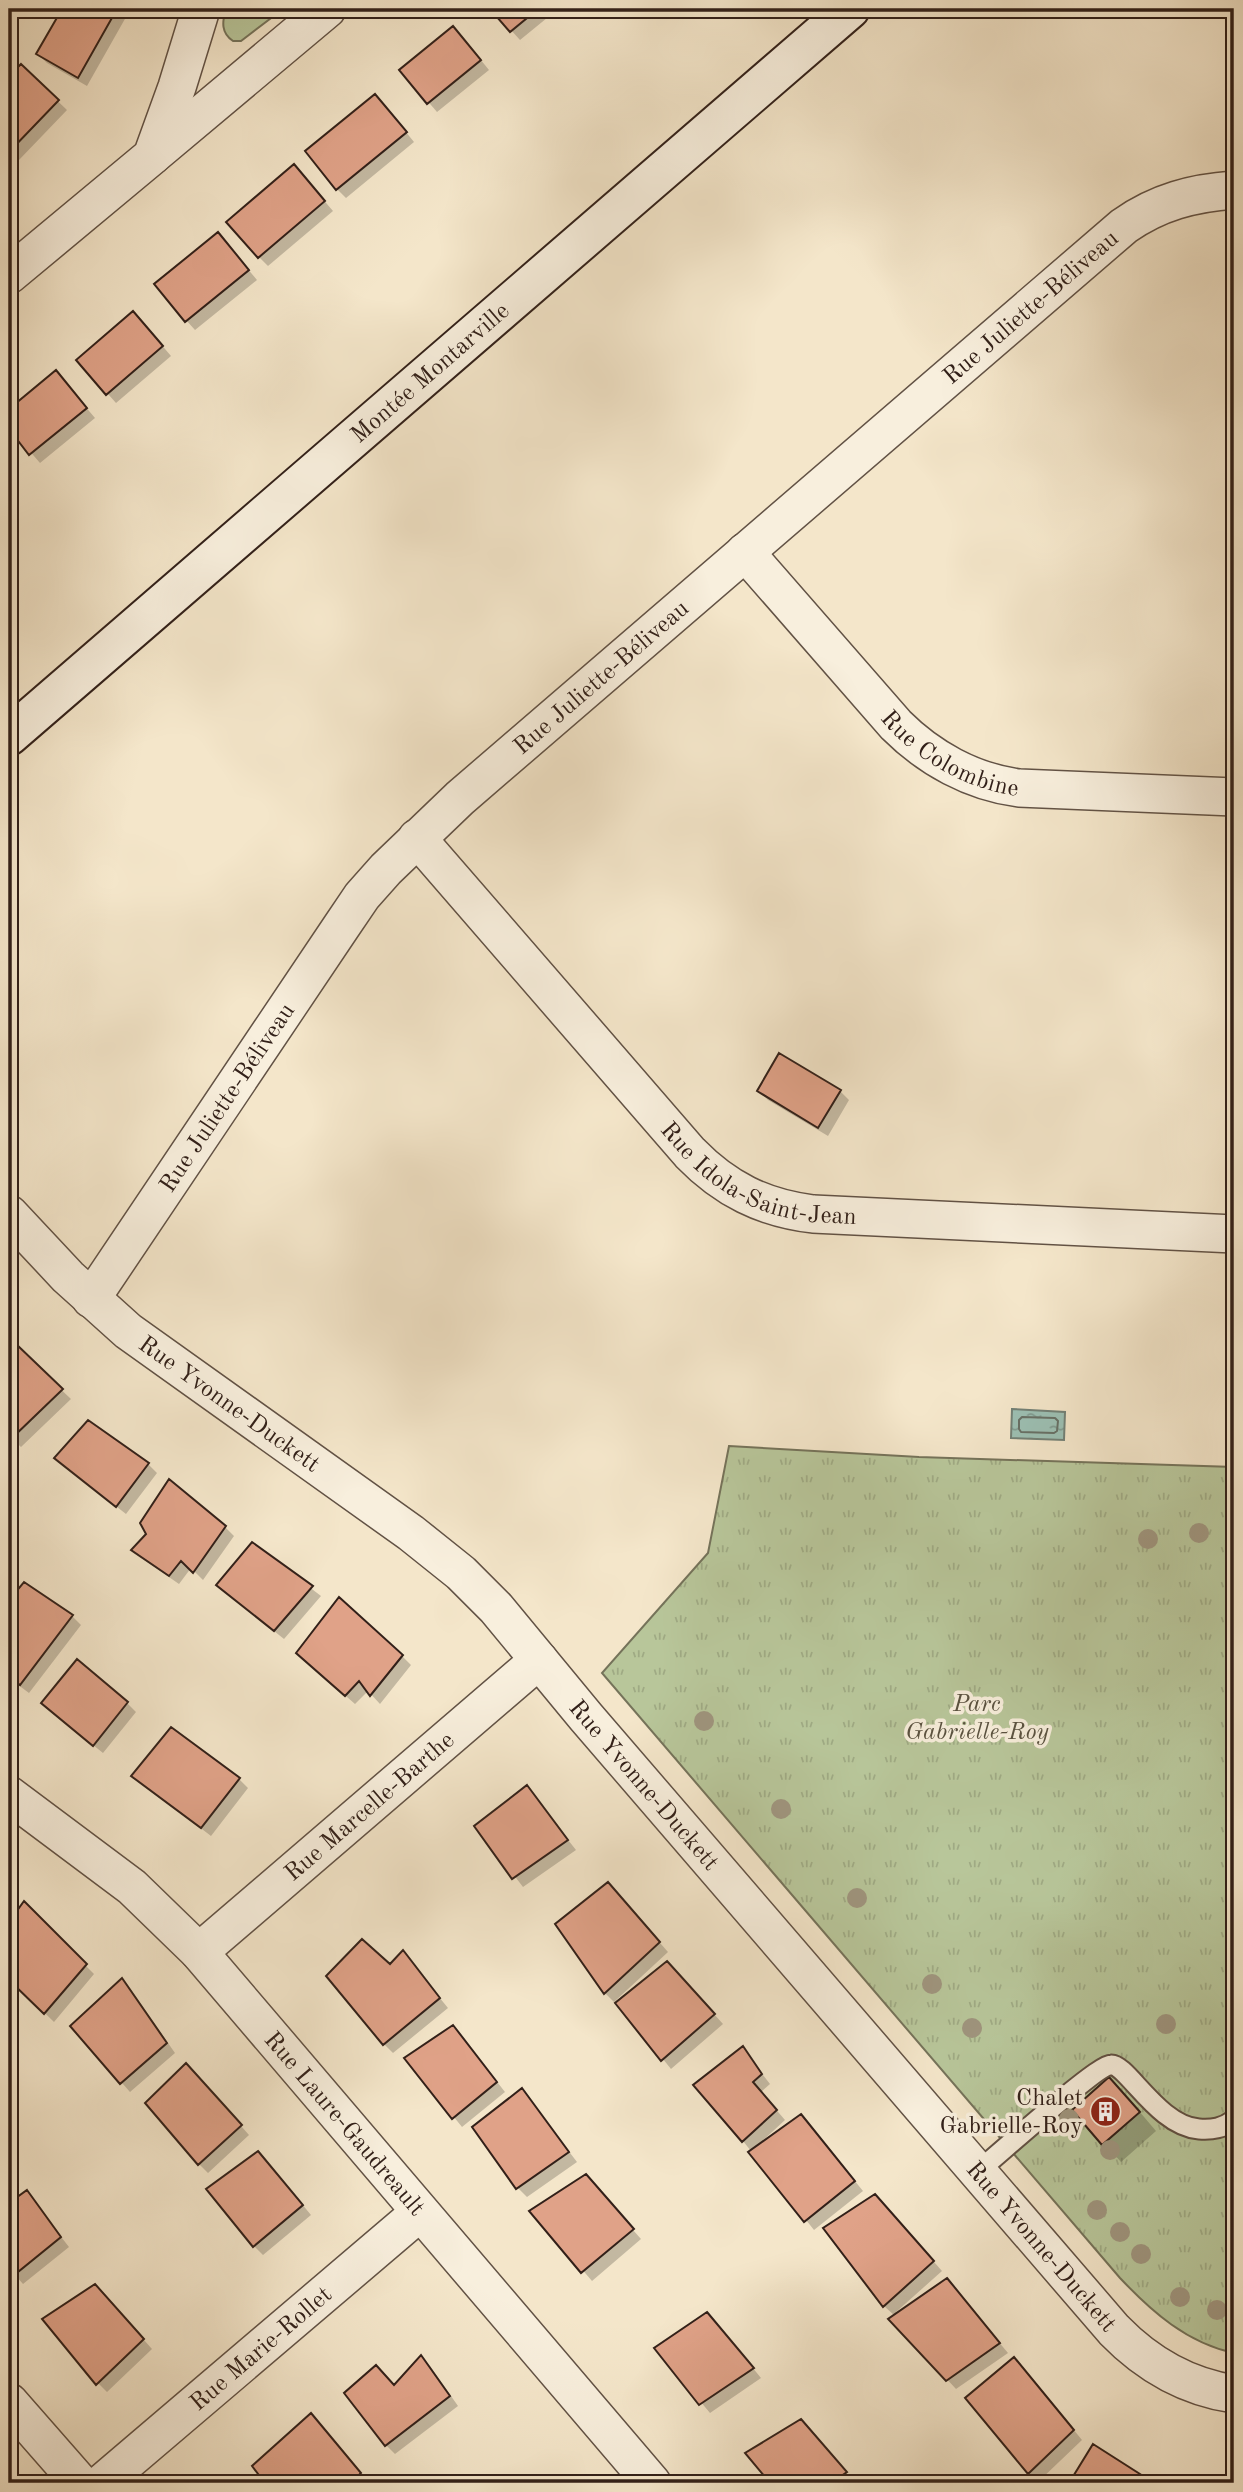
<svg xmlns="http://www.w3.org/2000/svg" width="1243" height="2492" font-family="'Old Standard TT',serif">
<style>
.grass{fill:#b8c69a;stroke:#75735a;stroke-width:2}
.park{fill:url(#park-tufts);stroke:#75735a;stroke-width:2}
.water{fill:url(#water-ripples);stroke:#728076;stroke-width:2}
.shadow{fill:#0003}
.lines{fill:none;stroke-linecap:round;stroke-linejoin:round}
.shore{stroke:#677066;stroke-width:2}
.building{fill:#e0a288;stroke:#322019;stroke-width:2}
.lane-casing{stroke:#625245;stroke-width:23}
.street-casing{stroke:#625245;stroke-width:40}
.secondary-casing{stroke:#322019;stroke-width:42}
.lane{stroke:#f8efdd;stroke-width:19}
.street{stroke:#f8efdd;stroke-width:37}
.secondary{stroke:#f8efdd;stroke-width:38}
.tree{fill:#9f957e}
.labels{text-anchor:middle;stroke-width:7;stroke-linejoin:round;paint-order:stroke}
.street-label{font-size:24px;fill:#322019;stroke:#f8efdd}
.park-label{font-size:24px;font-style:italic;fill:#5a5240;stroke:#f8efdd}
.poi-label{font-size:24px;fill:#322019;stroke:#f8efdd;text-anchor:end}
</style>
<defs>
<pattern id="park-tufts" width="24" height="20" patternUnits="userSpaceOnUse" patternTransform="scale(1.75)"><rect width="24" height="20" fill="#b8c69a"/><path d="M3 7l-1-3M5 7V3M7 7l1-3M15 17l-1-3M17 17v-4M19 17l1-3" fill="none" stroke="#9faa84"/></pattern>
<pattern id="water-ripples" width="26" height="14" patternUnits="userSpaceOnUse" patternTransform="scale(1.75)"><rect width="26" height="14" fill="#9cc0b4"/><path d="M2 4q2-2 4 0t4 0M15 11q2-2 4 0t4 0" fill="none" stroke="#809c92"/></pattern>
</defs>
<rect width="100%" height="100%" fill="#f4e6ca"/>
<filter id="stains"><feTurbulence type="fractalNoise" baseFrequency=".00286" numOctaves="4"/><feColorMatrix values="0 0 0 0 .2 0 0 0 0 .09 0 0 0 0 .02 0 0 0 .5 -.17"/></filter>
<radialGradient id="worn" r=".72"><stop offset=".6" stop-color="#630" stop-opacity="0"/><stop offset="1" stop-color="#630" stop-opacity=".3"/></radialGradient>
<path class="grass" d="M226 9H283L241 41H233C221 33 222 22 226 9Z"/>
<path class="park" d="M729 1446 919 1457 1234 1467V2353C1187 2343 1152 2312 1120 2278L602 1673 708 1553Z"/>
<path class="water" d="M1012 1409 1065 1412 1064 1440 1011 1438Z"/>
<path class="shadow" d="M64 9 130 10 87 86 47 63 38 54Z
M492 9H558L520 40Z
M462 37 489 70 437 112 401 70Z
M21 66 67 110 18 161 9 152V79Z
M384 105 414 142 346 198 337 189Z
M303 176 333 211 268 266 259 257Z
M218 234 257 280 195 330 186 320Z
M142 322 171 356 116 403 78 360Z
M56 372 95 418 40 463 9 427V411Z
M759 1091H840L849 1100 828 1136 768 1100Z
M15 1346 71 1399 21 1447 9 1436V1352Z
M148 1464 157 1473 126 1514 66 1467Z
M225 1527 234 1536 203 1580 191 1568 179 1584 143 1559 134 1550Z
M253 1544 321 1596 284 1639 228 1594Z
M24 1585 72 1616 81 1625 29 1693 9 1678V1603Z
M402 1656 411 1665 380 1704 368 1691 355 1704 307 1662Z
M127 1703 136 1712 103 1753 52 1712Z
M133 1776 239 1779 248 1788 211 1836Z
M527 1788 576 1850 523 1887 477 1827Z
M617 1894 668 1952 614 2002 605 1993Z
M24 1904 94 1974 54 2022 9 1978V1925Z
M403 1953 448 2008 393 2053 384 2044 390 1967Z
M676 1972 723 2024 671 2069 618 2003Z
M122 1981 131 1990 175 2053 130 2092 72 2026Z
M462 2037 505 2092 462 2127 407 2059Z
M743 2049 770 2084 761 2092 785 2120 759 2144 760 2146 810 2126 863 2191 814 2230 743 2141Z
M195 2074 249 2135 208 2173 199 2164Z
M522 2090 577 2162 527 2197 518 2188 474 2127Z
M1127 2097 1156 2131 1121 2162 1074 2110Z
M267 2162 311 2215 263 2255 254 2246Z
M594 2186 641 2239 592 2281 532 2211Z
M26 2192 69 2247 23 2284 9 2268V2205Z
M884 2205 942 2271 896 2312 898 2314 947 2280 1008 2353 956 2389 891 2319 895 2316 884 2306 826 2228Z
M104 2295 152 2349 107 2392 98 2383Z
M716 2323 761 2378 710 2413 656 2348Z
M421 2357 430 2366 458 2406 395 2454 386 2445 394 2387Z
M1023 2368 1082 2440 1038 2482 1029 2473Z
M320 2425 369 2483H267L254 2467Z
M810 2430 854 2482 772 2483 748 2453Z"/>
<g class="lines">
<path class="shore" d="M1022 1417 1055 1418 1058 1421 1057 1431 1054 1433 1021 1432 1019 1429V1420Z"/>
</g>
<path class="building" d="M62 9H117L78 78 36 54Z
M490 9H538L510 32Z
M453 26 481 60 427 104 399 70Z
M21 64 59 100 9 152V76Z
M375 94 407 132 336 190 305 151Z
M294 164 325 201 258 258 226 222Z
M218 232 249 270 185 322 154 284Z
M133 311 163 346 106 395 76 360Z
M56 370 87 408 29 455 9 429V409Z
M779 1053 841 1090 818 1128 757 1091Z
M15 1343 63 1389 11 1439 9 1437V1349Z
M88 1420 149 1463 116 1507 54 1458Z
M169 1479 226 1526 193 1573 181 1561 169 1576 131 1550 146 1534 140 1523Z
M252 1542 313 1586 274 1631 216 1585Z
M24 1582 73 1615 20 1685 9 1677V1600Z
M339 1597 403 1655 370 1696 359 1681 345 1696 296 1653Z
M77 1659 128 1702 93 1746 41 1703Z
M171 1727 240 1778 201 1828 131 1776Z
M527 1785 568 1840 512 1879 474 1826Z
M608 1882 660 1942 604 1994 555 1924Z
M24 1901 87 1964 44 2014 9 1980V1922Z
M362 1939 390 1964 403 1950 440 1998 383 2045 326 1976Z
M667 1961 715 2014 661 2061 615 2003Z
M122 1978 167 2043 120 2084 70 2026Z
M453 2025 497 2082 452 2119 404 2058Z
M743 2046 762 2074 753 2082 777 2110 742 2142 693 2085Z
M186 2063 242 2125 198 2165 145 2103Z
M1109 2077 1140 2112 1102 2145 1072 2110Z
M522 2088 569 2152 516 2189 472 2127Z
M801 2114 855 2181 804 2222 748 2152Z
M258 2151 303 2205 253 2247 206 2189Z
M586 2174 634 2229 581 2273 529 2211Z
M27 2190 61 2237 13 2276 9 2271V2203Z
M875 2194 934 2261 883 2307 823 2228Z
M947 2278 1000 2343 946 2381 888 2319Z
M95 2284 144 2339 96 2385 42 2319Z
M707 2312 754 2368 699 2405 654 2348Z
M421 2355 450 2396 385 2446 344 2393 376 2365 394 2385Z
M1014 2357 1074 2430 1028 2474 965 2398Z
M311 2413 361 2473 351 2483H265L252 2466Z
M801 2419 847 2472 831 2483H770L745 2453Z
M1093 2444 1154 2483H1069Z"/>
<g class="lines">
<defs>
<path id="lane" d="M977 2172C996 2157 1097 2065 1111 2065 1127 2064 1158 2126 1199 2129 1213 2130 1223 2128 1234 2120"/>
<g id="street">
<path d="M153 155 327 9"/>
<path d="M9 275 152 156 177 87 201 9"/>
<path id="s1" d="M745 552 896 725C929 758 972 782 1019 788L1234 797"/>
<path id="s2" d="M417 838 690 1153C725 1189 763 1208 813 1214L1234 1234"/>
<path id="s3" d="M9 1214 68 1277 128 1331 411 1533 461 1573 496 1608 586 1717 1114 2330C1147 2364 1187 2387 1234 2394"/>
<path id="s4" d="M91 1299 341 927 362 896 386 869 460 798 1124 226C1158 202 1193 193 1234 190"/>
<path id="s5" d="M9 1795 132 1887 199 1952 652 2483"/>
<path id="s6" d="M199 1952 539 1660"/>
<path d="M9 2402 80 2483"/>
<path id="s7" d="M102 2483 419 2213"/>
</g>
<g id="secondary">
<path id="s8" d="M9 736 850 9"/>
</g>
</defs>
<use href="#lane" class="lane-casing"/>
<use href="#street" class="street-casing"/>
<use href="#secondary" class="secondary-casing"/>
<use href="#lane" class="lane"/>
<use href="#street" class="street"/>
<use href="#secondary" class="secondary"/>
</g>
<g class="tree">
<circle cx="1199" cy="1533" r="10"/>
<circle cx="1148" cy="1539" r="10"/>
<circle cx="704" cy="1721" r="10"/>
<circle cx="781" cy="1809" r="10"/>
<circle cx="857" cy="1898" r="10"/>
<circle cx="932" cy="1984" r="10"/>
<circle cx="1166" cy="2024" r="10"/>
<circle cx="972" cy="2028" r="10"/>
<circle cx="1069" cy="2119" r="10"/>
<circle cx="1110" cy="2150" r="10"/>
<circle cx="1097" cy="2210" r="10"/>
<circle cx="1120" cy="2232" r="10"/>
<circle cx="1141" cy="2254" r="10"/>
<circle cx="1180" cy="2297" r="10"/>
<circle cx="1217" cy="2310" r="10"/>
</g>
<defs>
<symbol id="building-disc" viewBox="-11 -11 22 22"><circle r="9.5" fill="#8f2418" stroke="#f8efdd"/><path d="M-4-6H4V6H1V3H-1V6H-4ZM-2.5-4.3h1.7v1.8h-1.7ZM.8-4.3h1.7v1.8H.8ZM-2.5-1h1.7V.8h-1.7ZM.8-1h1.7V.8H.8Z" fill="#fff"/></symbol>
</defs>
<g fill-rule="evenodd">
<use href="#building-disc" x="1088" y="2094" width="35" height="35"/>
</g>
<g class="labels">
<g class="street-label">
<text dy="8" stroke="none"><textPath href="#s4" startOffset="1377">Rue Juliette-Béliveau</textPath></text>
<text dy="8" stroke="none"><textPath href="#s8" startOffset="556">Montée Montarville</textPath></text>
<text dy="8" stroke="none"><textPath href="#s4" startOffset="810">Rue Juliette-Béliveau</textPath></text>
<text dy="8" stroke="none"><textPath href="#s1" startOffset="292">Rue Colombine</textPath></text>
<text dy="8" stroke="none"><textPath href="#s4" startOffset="243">Rue Juliette-Béliveau</textPath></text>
<text dy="8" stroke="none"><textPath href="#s2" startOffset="490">Rue Idola-Saint-Jean</textPath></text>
<text dy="8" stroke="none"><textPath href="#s3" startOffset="292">Rue Yvonne-Duckett</textPath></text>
<text dy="8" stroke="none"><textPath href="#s3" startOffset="859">Rue Yvonne-Duckett</textPath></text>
<text dy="8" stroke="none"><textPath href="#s6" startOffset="224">Rue Marcelle-Barthe</textPath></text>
<text dy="8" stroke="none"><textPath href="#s5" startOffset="472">Rue Laure-Gaudreault</textPath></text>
<text dy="8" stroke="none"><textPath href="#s3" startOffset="1468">Rue Yvonne-Duckett</textPath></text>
<text dy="8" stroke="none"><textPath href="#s7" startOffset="208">Rue Marie-Rollet</textPath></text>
</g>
<g class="park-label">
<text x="977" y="1711">Parc<tspan x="977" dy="28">Gabrielle-Roy</tspan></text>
</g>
<g class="poi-label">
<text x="1083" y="2105">Chalet<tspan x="1083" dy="28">Gabrielle-Roy</tspan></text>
</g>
</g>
<rect width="1243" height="2492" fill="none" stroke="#f4e6ca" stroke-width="35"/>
<rect x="10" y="10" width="1222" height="2471" fill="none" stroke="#322019" stroke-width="3.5"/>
<rect x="18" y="18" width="1208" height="2457" fill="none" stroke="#322019" stroke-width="2"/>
<rect width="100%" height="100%" filter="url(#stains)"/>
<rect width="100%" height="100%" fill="url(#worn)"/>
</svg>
